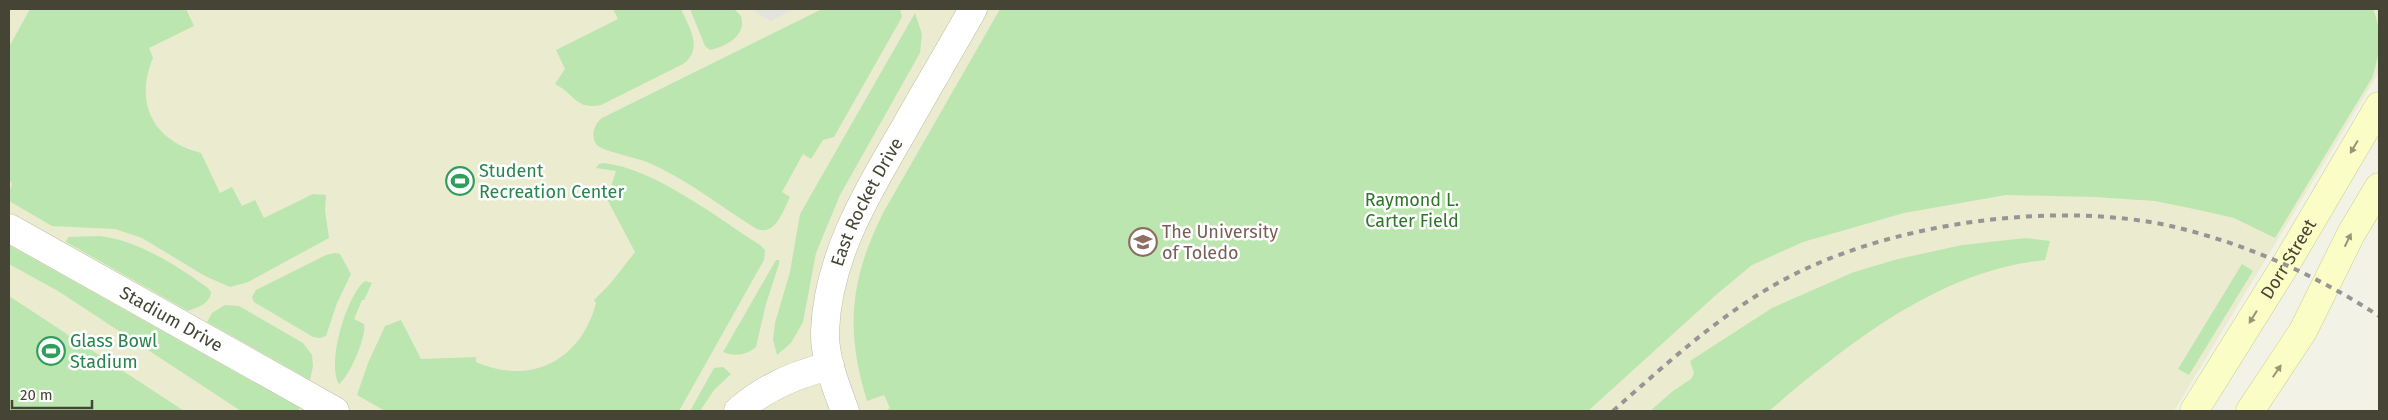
<svg xmlns="http://www.w3.org/2000/svg" width="2388" height="420" font-family="'Fira Sans',sans-serif">
<style>
.education{fill:#ebebd0}
.green{fill:#bce6af}
.parking{fill:#e3e3de}
.lines{fill:none;stroke-linecap:round;stroke-linejoin:round}
.minor-casing{stroke:#bebda8;stroke-width:29}
.secondary-casing{stroke:#cccf94;stroke-width:29}
.minor{stroke:#fff;stroke-width:28}
.secondary{stroke:#fafdc5;stroke-width:28}
.rail{stroke:#959595;stroke-width:4;stroke-dasharray:6 6;stroke-linecap:butt}
.oneway{fill:#969776}
.labels{text-anchor:middle;stroke-width:5;stroke-linejoin:round;paint-order:stroke}
.leisure-label{font-size:18px;fill:#27864d;stroke:#fff;text-anchor:start}
.park-label{font-size:18px;fill:#2f752a;stroke:#fff}
.street-label{font-size:18px;fill:#454435;stroke:#fff}
.education-label{font-size:18px;fill:#785e54;stroke:#fff;text-anchor:start}
</style>
<rect width="100%" height="100%" fill="#f2f2e6"/>
<path class="education" d="M9 9H2379V72L2174 411H9Z"/>
<path class="green" d="M30 9H186L194 26 149 48 153 58C134 103 153 141 201 153L220 193 232 187 242 206 255 200 264 218 313 194 326 195 325 211 329 238 248 282 230 287 205 276 142 238 115 229 52 226 9 201V193L12 184 9 179V47Z
M613 9H681C689 27 704 49 683 64L601 105C575 110 575 94 555 84L565 69 556 50 618 19Z
M690 9H734L741 16C747 35 727 46 710 50L705 46Z
M822 9H900L902 17 834 137 823 140 811 159 803 154 782 192 790 197C783 211 775 238 755 228 720 206 685 178 647 162 637 158 602 151 597 145 590 137 594 124 602 118Z
M1000 9H2373C2383 33 2380 54 2372 78L2275 238 2234 218 2199 210 2155 201 2094 197 2006 195 1904 213 1803 242 1752 265 1717 294 1588 411H885L890 408 884 395 867 401C845 329 850 280 883 213Z
M915 13 922 34 920 53 840 195 816 253 803 322 791 343 777 355 773 340 775 323 790 272 800 214Z
M603 163C654 168 716 217 760 245L765 250 764 260 679 411H385L357 395 368 363 385 326 401 320 421 359 476 357V362C530 386 581 361 596 303L594 300 610 284 635 252 607 199 616 171 596 168 599 164Z
M100 236C139 241 176 265 208 288L211 292C210 304 198 307 188 311L66 242 68 237Z
M2026 238 2050 241 2045 260C1938 271 1848 344 1769 411H1650L1673 391 1691 379 1694 373 1690 361 1772 308 1854 272 1898 259 1962 245Z
M9 245 273 393 300 408 298 411H241L58 291 9 264Z
M335 253 340 254 351 274 337 303 326 336 320 338 313 337 254 302 252 297 256 290 326 255Z
M776 260H779V264L766 304 756 347C747 355 734 357 723 352Z
M2242 264 2253 271 2189 375 2178 369Z
M365 281 372 283 364 300H362L354 319 364 324C367 336 350 376 339 384 326 364 347 294 365 281Z
M9 296 178 407 184 411H9Z
M225 305 239 306 303 343 312 355 313 366 310 380 207 322 212 313Z
M723 367 731 374 714 390 700 411H690L714 368Z"/>
<path class="parking" d="M750 9H794L771 21Z"/>
<g class="lines">
<defs>
<g id="minor">
<path id="s1" d="M9 228 335 411"/>
<path d="M738 411C764 388 796 374 830 366"/>
<path id="s2" d="M845 411C836 387 824 357 825 331 828 256 867 193 903 131 926 90 950 50 973 9"/>
</g>
<g id="secondary">
<path id="s3" d="M2194 411 2286 264 2379 106"/>
<path d="M2250 411 2303 331 2351 234 2379 187"/>
</g>
</defs>
<use href="#minor" class="minor-casing"/>
<use href="#secondary" class="secondary-casing"/>
<use href="#minor" class="minor"/>
<use href="#secondary" class="secondary"/>
<path class="rail" d="M1613 411C1665 365 1716 318 1776 284 1883 223 2056 199 2175 227 2249 245 2316 275 2379 316"/>
</g>
<defs><path id="oneway-solid" d="M-6-.8H1V-3.2L6.5 0L1 3.2V.8H-6Z" transform="scale(1.25)"/></defs>
<g class="oneway">
<use href="#oneway-solid" transform="translate(2354 147) rotate(121)"/>
<use href="#oneway-solid" transform="translate(2348 240) rotate(-64)"/>
<use href="#oneway-solid" transform="translate(2253 317) rotate(122)"/>
<use href="#oneway-solid" transform="translate(2277 371) rotate(-56)"/>
</g>
<defs>
<symbol id="stadium-ring" viewBox="-11 -11 22 22"><circle r="9.5" fill="#fff" stroke="#2e9e5b" stroke-width="1.5"/><path d="M0-5a6.5 5 0 1 0 0 10a6.5 5 0 1 0 0-10ZM-3.5-1.8h7v3.6h-7Z" fill="#2e9e5b"/></symbol>
<symbol id="university-ring" viewBox="-11 -11 22 22"><circle r="9.5" fill="#fff" stroke="#8d6e63" stroke-width="1.5"/><path d="M0-5L7-2L0 1L-7-2ZM-4 1L0 2.5L4 1V4Q0 6-4 4Z" fill="#8d6e63"/></symbol>
</defs>
<g fill-rule="evenodd">
<use href="#stadium-ring" x="444" y="165" width="32" height="32"/>
<use href="#university-ring" x="1127" y="226" width="32" height="32"/>
<use href="#stadium-ring" x="35" y="335" width="32" height="32"/>
</g>
<g class="labels">
<g class="leisure-label">
<text x="479" y="177">Student<tspan x="479" dy="21">Recreation Center</tspan></text>
<text x="70" y="347">Glass Bowl<tspan x="70" dy="21">Stadium</tspan></text>
</g>
<g class="park-label">
<text x="1412" y="206">Raymond L.<tspan x="1412" dy="21">Carter Field</tspan></text>
</g>
<g class="street-label">
<text dy="6" stroke="none"><textPath href="#s2" startOffset="220">East Rocket Drive</textPath></text>
<text dy="6" stroke="none"><textPath href="#s3" startOffset="179">Dorr Street</textPath></text>
<text dy="6" stroke="none"><textPath href="#s1" startOffset="186">Stadium Drive</textPath></text>
</g>
<g class="education-label">
<text x="1162" y="238">The University<tspan x="1162" dy="21">of Toledo</tspan></text>
</g>
</g>
<rect width="2388" height="420" fill="none" stroke="#454435" stroke-width="20"/>
<path d="M12 400v8h80v-8" fill="none" stroke="#454435" stroke-width="2.5"/>
<text x="20" y="400" font-size="15" fill="#454435" stroke="#ffffff" stroke-width="4" paint-order="stroke">20 m</text>
</svg>
